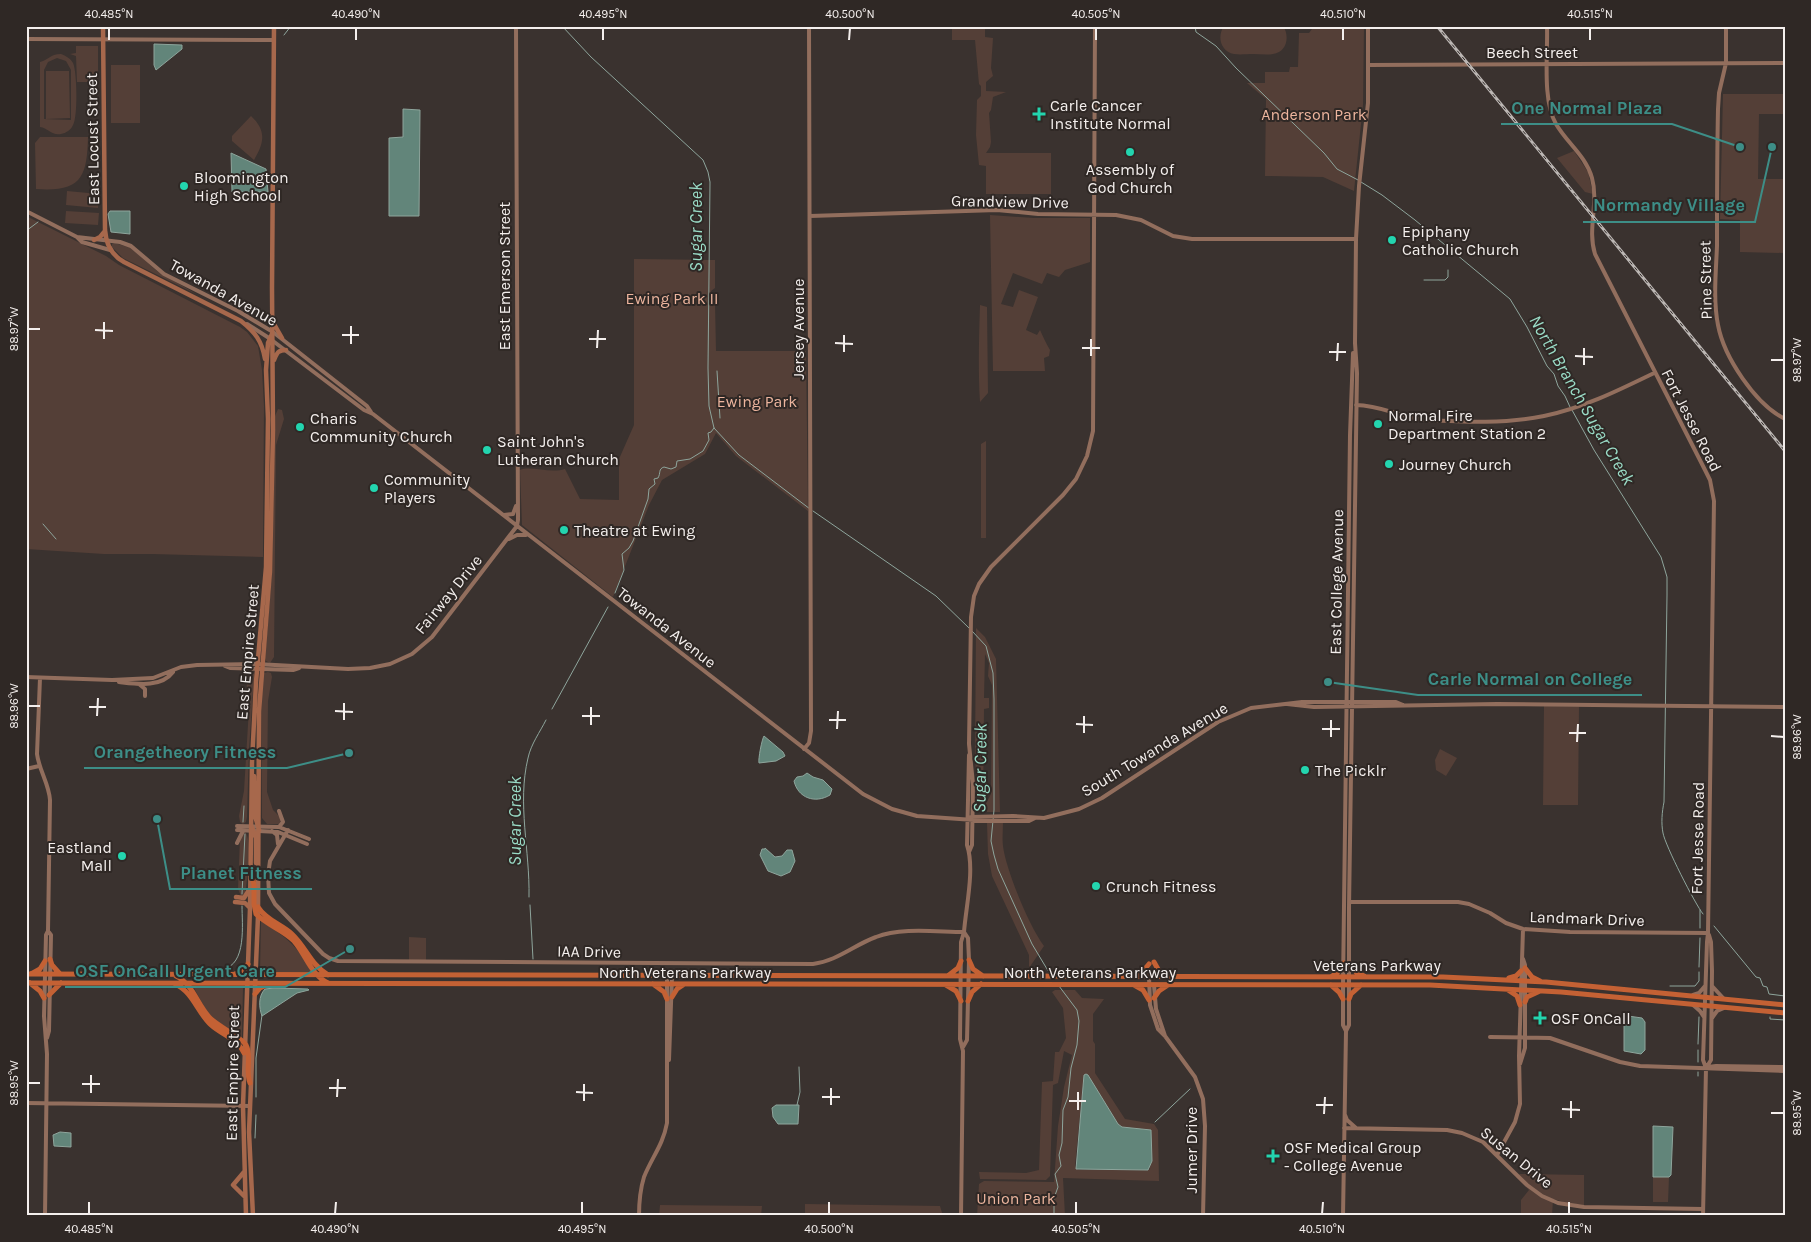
<svg xmlns="http://www.w3.org/2000/svg" width="1811" height="1242" font-family="Karla,sans-serif">
<style>
.green{fill:#543f37;fill-rule:evenodd}
.water{fill:#62857a;stroke:#8ea59c}
.lines{fill:none;stroke-linecap:round;stroke-linejoin:round}
.stream{stroke:#8ea59c;stroke-width:1}
.secondary{stroke:#926e5d;stroke-width:4}
.primary{stroke:#a7684c;stroke-width:4.5}
.highway{stroke:#c46134;stroke-width:5}
.rail-casing{stroke:#bcb7b4;stroke-width:3}
.rail{stroke:#2f2825;stroke-width:1;stroke-dasharray:4;stroke-linecap:butt}
.ticks{fill:none;stroke:#f4efed;stroke-width:2}
.poi-dot{fill:#23d5af;stroke:#2f2825;stroke-width:2}
.labels{text-anchor:middle;stroke-width:4;stroke-linejoin:round;paint-order:stroke}
.street-label{font-size:16px;fill:#f4efed;stroke:#2f2825}
.poi-label{font-size:16px;fill:#f4efed;stroke:#2f2825;text-anchor:start}
.park-label{font-size:16px;fill:#edb59e;stroke:#2f2825}
.water-label{font-size:18px;font-style:italic;fill:#9adcc7;stroke:#2f2825}
.leader{fill:none;stroke:#3d8e87;stroke-width:2}
.callout-dot{fill:#3d8e87;stroke:#2f2825;stroke-width:2}
.callout-label{font-size:18px;text-anchor:middle;font-weight:bold;fill:#3d8e87;stroke:#2f2825;stroke-width:4;stroke-linejoin:round;paint-order:stroke}
.neatline{fill:none;stroke:#f4efed;stroke-width:2}
.ticks-label{font-size:12px;text-anchor:middle;fill:#f4efed}
</style>
<rect width="100%" height="100%" fill="#3a322f"/>
<path class="green" d="M952 26H985V37L993 38 991 68 993 76 986 82V91L1006 92 993 97 991 110 989 113 991 142 990 147 986 153H1051V194H986V166L979 165 976 135 977 100 981 96V86L979 84 975 40H952Z
M1224 26H1283C1290 36 1287 52 1273 54 1267 55 1260 54 1253 54 1247 54 1240 55 1234 54 1220 51 1217 36 1224 26Z
M1319 26H1364L1363 105 1354 191 1323 177 1265 176 1266 99 1247 83H1265V72H1289L1290 67H1298L1299 33H1309L1312 29H1319Z
M76 46H98V82H77L76 56 70 54 76 53Z
M61 54C66 56 70 58 73 63 77 71 78 117 73 125 71 130 66 133 61 134 52 136 48 128 40 127V62C47 61 50 54 61 54ZM57 58 66 61 71 70V120L44 119V70L48 62Z
M111 65H140V123H111Z
M46 71H69L70 118 46 119Z
M1723 94H1785V114H1759L1758 179H1785V253L1740 252V220L1720 219Z
M251 116C267 131 264 143 254 160L232 141V136Z
M40 137H88C87 178 81 192 36 189L35 143Z
M1574 151 1588 172 1593 194 1585 192 1557 158Z
M67 191 99 194 98 208 66 205Z
M66 211 99 213 98 225 65 223Z
M990 215 1034 218H1090V262L1065 270 1059 277 1047 273 1042 284 1013 273 1001 304 1013 307 1019 290 1038 297 1026 330 1037 335 1040 330C1043 337 1046 343 1050 350L1049 356 1044 358 1045 371H993Z
M26 216 106 256 119 265 240 327 247 332 258 346 262 370 264 406 263 557 152 554H104L26 549Z
M115 243 131 248 157 271 198 295 123 258 112 247V244Z
M634 259 715 260V288L711 291V303H715L716 351H806L808 511 736 456 716 433 705 454 662 480 649 505 613 597 522 525 520 470C530 465 550 474 565 469L580 499 619 500V459L634 425Z
M980 305 987 307 988 393 980 402C978 369 979 338 980 305Z
M278 409 282 410 284 419 276 445 274 657 270 663 266 661 265 658 272 573 275 416Z
M986 441V538H981V444Z
M976 628 985 637 996 659 1000 812H987L984 807 991 794 992 685 988 676 989 663 985 654 984 698H989V708L984 709 983 802 981 805H978L975 756Z
M250 671 254 674V678L249 749 247 817 246 822 243 824 240 822 239 816 244 791 249 708 246 678 247 673Z
M268 672 271 673 272 677 268 701 267 792 273 810 281 818V821L279 824H267L262 818 261 709 263 677 264 673Z
M1544 706 1579 707 1578 805H1543Z
M1440 749 1457 758 1446 776 1436 770 1435 760Z
M1003 822C1003 830 1002 838 1003 846 1006 870 1029 926 1044 946L1029 968V955L992 876 988 854 987 823Z
M245 832C253 840 247 882 245 894L244 896H241L238 889 240 838 243 833Z
M261 921C284 936 299 946 311 972H260Z
M409 937 426 938V960H409Z
M193 986 243 987 242 1038 222 1026 207 1012Z
M1055 990H1075L1082 998 1104 999 1093 1014V1041L1095 1044V1073L1125 1119 1154 1124 1158 1130 1159 1181 1063 1178 1065 1216H977L979 1184 984 1181 1054 1182 1058 1126 1064 1087 1072 1055 1064 1051 1058 1083 1053 1085 1050 1176 1046 1180 980 1179 979 1172 1026 1173 1039 1170 1042 1082 1053 1081 1055 1052H1059L1066 1038 1063 1008 1052 992ZM1084 1075H1088L1118 1124 1122 1127 1151 1130 1150 1169 1149 1170H1078L1075 1166Z
M1520 1174 1584 1175V1205L1568 1203 1553 1199 1552 1216H1521V1200L1529 1190 1516 1177Z
M1653 1177H1669L1668 1202H1653Z
M805 1204 940 1206 943 1216H805Z
M660 1205 762 1206 761 1216H659Z"/>
<path class="water" d="M154 44 182 45V49L156 70 154 65Z
M403 109 420 110 419 216H389V138L403 137Z
M231 153 266 169 268 192H232Z
M110 211H130V234L111 232 108 214Z
M764 736 783 752 785 756 776 761 759 763C758 759 762 739 764 736Z
M807 773 813 777 823 780 832 789 830 795C815 804 798 798 794 781L797 777 803 776Z
M765 848 775 857 782 856 787 850H792L795 861 790 872 781 876 768 871 760 855 762 849H765Z
M274 988 308 989 309 990 297 993 262 1016C259 1008 258 996 265 989Z
M1628 1016 1642 1018 1645 1022V1050L1641 1054 1624 1051V1019Z
M1086 1074 1088 1075 1118 1124 1122 1127 1151 1130 1152 1161 1148 1170 1076 1169 1084 1075Z
M776 1105H799L798 1124H778L773 1117 772 1108Z
M1653 1126 1673 1127 1671 1175 1669 1177H1653Z
M60 1132 71 1133V1147L54 1146 53 1135Z"/>
<g class="lines">
<path class="stream" d="M562 26 591 57 703 160 708 172 710 182 708 368 709 406 714 428 739 455 810 509
M1195 26 1196 32 1216 46 1236 68 1324 153 1337 169 1358 180
M284 35 291 26
M1361 182 1382 195 1415 220 1510 299 1527 327 1547 366 1554 374 1558 386 1565 396 1570 407
M26 231 38 222
M1424 280H1445L1448 277V270
M717 371 720 418
M1572 410 1594 450 1661 557 1667 577V595L1664 802C1662 812 1661 823 1663 833 1665 845 1695 904 1703 914
M813 511 936 596 969 628
M43 524 56 539
M615 593 624 570 622 554 629 548 633 541 648 499 649 489 655 484 654 479 658 478C661 473 658 469 664 467L671 469 676 467 677 461 690 459 703 451 709 440 708 433 711 432 714 428
M972 631 986 646 993 673 994 699V810L991 841 994 855 998 869 1032 944 1050 974
M552 709 608 607
M243 822 244 806
M242 894 245 834
M529 897C530 850 517 804 528 758 531 744 540 732 546 720
M530 905 533 959
M1700 910V928
M1714 926 1756 977 1760 978 1763 986 1767 987 1769 994 1785 996
M1699 967 1700 938
M223 969C247 965 242 924 242 906
M1670 986H1695L1699 981V972
M1770 1017V1019L1785 1020
M1698 1044 1699 1017
M1698 1062V1050
M1698 1076V1072
M256 1097V1058L262 1015
M797 1105 800 1092 799 1067
M1155 1122 1190 1089
M255 1138 256 1115
M1054 1216V1198L1058 1187 1055 1174 1061 1166 1059 1155 1062 1143 1063 1110 1068 1097 1071 1068 1077 1045 1079 1021 1077 1010 1059 986"/>
<path class="secondary" d="M1547 26C1548 54 1542 100 1556 124 1567 143 1586 156 1592 178 1599 203 1587 229 1595 254L1705 470 1710 480 1714 501 1708 933 1707 942 1703 1060 1706 1068 1703 1216
M1726 26V63L1719 93 1718 109C1717 154 1717 200 1717 246 1716 271 1713 300 1718 325 1724 357 1755 404 1785 419
M26 39 274 40
M1369 65 1785 63
M26 211 77 237 82 242 110 250
M810 216 997 210 1038 214 1116 215 1141 220 1173 236 1192 239H1356
M77 237 120 242 131 246 164 274 238 311 273 332 367 406 371 412
M247 324 269 338 364 410 373 414 863 794 892 809 917 816 988 821H1029L1035 818
M1356 405C1381 405 1402 418 1426 420 1465 422 1506 424 1544 416 1583 408 1619 390 1654 373
M504 515 513 514 516 506
M509 539 517 535H526
M225 666 230 668 293 670 299 668
M26 677 112 680 153 678 181 667 197 665 257 664 348 669 370 668 390 664 412 654 432 637 517 526 518 520 516 26
M40 678 37 754C39 770 49 784 50 800L48 931 51 935 49 1031 47 1038
M119 682C137 684 161 688 173 672
M139 684 145 689V696
M1287 704 1314 707 1497 704 1785 707
M804 749 809 743 811 731 809 26
M26 769 39 766
M971 817 1013 816 1044 818 1079 809 1102 798 1218 722 1251 708 1302 702H1396L1403 705
M237 826 279 827 309 839
M279 827 283 822 279 811
M237 830 278 832 307 844
M288 830 270 861 268 875 269 893 275 904 323 954 329 958 338 961 813 964C837 961 854 945 876 937 901 927 938 932 964 932
M272 831 277 835 278 844
M237 843 243 831
M969 852 972 845 973 784 969 744 971 617 974 596 979 584 991 567 1063 495 1076 479 1087 456 1093 431 1095 26
M1350 902H1458L1469 904 1490 913 1506 923 1523 929 1570 932 1708 933
M1149 976 1150 1005 1158 1029 1165 1036 1195 1077 1203 1099 1205 1126 1203 1216
M1154 985 1156 1009 1165 1036
M1712 986 1724 999
M1693 995 1699 993 1705 986
M1692 1004 1700 1011 1704 1017
M1712 1018 1717 1011 1724 1008
M1346 1031 1343 1025V985L1350 435 1353 353
M1490 1037 1550 1038 1620 1062 1640 1066 1785 1071
M963 1047 967 1040 969 960 968 938 964 932
M669 1060 672 976
M1520 1064 1525 1048V965L1523 959
M1708 1067 1716 1066 1785 1067
M1706 1068 1711 1060 1712 971 1711 942 1709 935
M26 1103 250 1106
M1345 1115 1347 1120 1356 1128
M1344 1128 1447 1130 1462 1133 1483 1142 1527 1185 1542 1196 1558 1203 1584 1207 1703 1209
M1497 1155 1515 1122 1520 1104 1519 1056 1523 929
M45 1216 47 1054 44 1016 46 935 48 931
M639 1216C639 1202 640 1190 644 1177 652 1157 663 1145 667 1123V975
M961 1216 963 1051 960 1039 961 942 964 932C966 906 975 869 967 845L969 755
M1343 1216 1346 1031 1349 1025V908L1357 373 1355 343 1356 239 1359 186 1368 103V26"/>
<path class="primary" d="M103 26 105 230C106 244 111 255 124 262L241 321C255 332 262 341 265 359
M94 240 100 237 105 231
M274 324 282 338
M274 360C277 353 278 350 286 350
M254 776 255 816 259 830
M252 827 256 838V863
M236 897 244 898 249 890
M235 902 245 903 250 908
M244 1172 233 1185 244 1196
M246 1216 243 1106 250 908 252 762 256 682 266 567 268 419 266 370 268 343 272 334
M253 1216 249 1132 258 916 259 711 270 571 273 430 272 288 274 26"/>
<path class="highway" d="M251 869 254 885V904L256 914C267 925 283 930 294 941 306 955 311 975 328 983
M258 907C266 920 281 924 292 934 306 947 311 965 328 975
M50 959 52 965 60 974
M969 960 973 969 983 976
M1154 962 1159 971 1166 976
M1350 964 1356 972 1364 976
M1525 968 1532 977 1540 981
M26 974 1443 977 1546 982 1785 1005
M31 974 40 969 45 961
M235 974 239 973 248 964
M949 975 958 968 961 961
M1136 975 1144 970 1149 964
M176 976C193 984 197 1004 209 1017 217 1026 243 1038 246 1045 252 1056 245 1071 250 1083
M1331 977 1339 971 1344 963
M1509 978 1516 976 1521 971
M26 983 1430 985 1561 992 1785 1013
M30 983 40 991 44 998
M175 984C193 992 197 1012 211 1025 222 1035 238 1039 244 1053
M653 984 664 992 667 999
M946 985 956 991 961 1001
M1134 985 1143 990 1149 1000
M1331 985 1339 992 1343 999
M1508 990 1517 996 1520 1005
M255 994 260 988 269 984
M49 995 61 983
M672 997 677 989 683 985
M1154 998 1159 991 1168 985
M1349 999 1351 994 1361 985
M968 1001 972 992 981 984
M1525 1002 1527 997 1540 991"/>
<defs>
<path id="rail" d="M1437 26 1785 451"/>
</defs>
<use href="#rail" class="rail-casing"/>
<use href="#rail" class="rail"/>
</g>
<path class="ticks" d="M109 40V28M356 40V28M603 40V28M849 40 850 28M1096 40V28M1343 40V28M1590 40V28M28 329H40M95 330 113 331M342 335H359M104 339V322M589 339H606M835 343 853 344M351 344V326M597 348 598 330M1082 348H1100M844 352V335M1329 352H1346M1091 356V339M1575 356 1593 357M1771 360H1784M1337 361 1338 343M1584 365V348M28 706H40M89 707H106M335 711 353 712M97 716 98 698M582 716H600M344 720V703M829 720H846M1076 724 1093 725M591 725V707M837 729 838 711M1322 729H1340M1084 733V716M1569 733H1586M1771 736 1784 737M1331 737V720M1577 742 1578 724M28 1083H40M82 1084H100M329 1088H346M576 1092 593 1093M91 1093V1075M337 1097 338 1079M822 1097H840M584 1101V1084M1069 1101H1086M831 1105V1088M1316 1105H1333M1562 1109 1580 1110M1078 1110V1092M1771 1113H1784M1324 1114 1325 1097M1571 1118V1101M89 1214V1202M335 1214 336 1202M582 1214V1202M829 1214V1202M1076 1214V1202M1322 1214 1323 1202M1569 1214V1202"/>
<g class="poi-dot">
<path d="M1036.5 106.5h5v5h5v5h-5v5h-5v-5h-5v-5h5z"/>
<circle cx="1130" cy="152" r="5"/>
<circle cx="184" cy="186" r="5"/>
<circle cx="1392" cy="240" r="5"/>
<circle cx="1378" cy="424" r="5"/>
<circle cx="300" cy="427" r="5"/>
<circle cx="487" cy="450" r="5"/>
<circle cx="1389" cy="464" r="5"/>
<circle cx="374" cy="488" r="5"/>
<circle cx="564" cy="530" r="5"/>
<circle cx="1305" cy="770" r="5"/>
<circle cx="122" cy="856" r="5"/>
<circle cx="1096" cy="886" r="5"/>
<path d="M1537.5 1010.5h5v5h5v5h-5v5h-5v-5h-5v-5h5z"/>
<path d="M1270.5 1148.5h5v5h5v5h-5v5h-5v-5h-5v-5h5z"/>
</g>
<g class="labels">
<g class="street-label">
<text x="1532" y="58">Beech Street</text>
<text transform="translate(92 139) rotate(-91)" y="6">East Locust Street</text>
<text transform="translate(1010 201) rotate(1)" y="6">Grandview Drive</text>
<text transform="translate(504 276) rotate(-90)" y="6">East Emerson Street</text>
<text transform="translate(1705 280) rotate(-91)" y="6">Pine Street</text>
<text transform="translate(224 292) rotate(29)" y="6">Towanda Avenue</text>
<text transform="translate(798 329) rotate(-90)" y="6">Jersey Avenue</text>
<text transform="translate(1692 420) rotate(63)" y="6">Fort Jesse Road</text>
<text transform="translate(1336 582) rotate(-89)" y="6">East College Avenue</text>
<text transform="translate(448 594) rotate(-51)" y="6">Fairway Drive</text>
<text transform="translate(667 627) rotate(38)" y="6">Towanda Avenue</text>
<text transform="translate(247 652) rotate(-85)" y="6">East Empire Street</text>
<text transform="translate(1154 749) rotate(-31)" y="6">South Towanda Avenue</text>
<text transform="translate(1697 838) rotate(-89)" y="6">Fort Jesse Road</text>
<text transform="translate(1587 918) rotate(2)" y="6">Landmark Drive</text>
<text transform="translate(589 951) rotate(1)" y="6">IAA Drive</text>
<text x="1377" y="971">Veterans Parkway</text>
<text x="685" y="978">North Veterans Parkway</text>
<text x="1090" y="978">North Veterans Parkway</text>
<text transform="translate(232 1073) rotate(-89)" y="6">East Empire Street</text>
<text transform="translate(1191 1150) rotate(-90)" y="6">Jumer Drive</text>
<text transform="translate(1517 1157) rotate(39)" y="6">Susan Drive</text>
</g>
<g class="poi-label">
<text x="1050" y="111">Carle Cancer<tspan x="1050" dy="18">Institute Normal</tspan></text>
<text x="1130" y="175" text-anchor="middle">Assembly of<tspan x="1130" dy="18">God Church</tspan></text>
<text x="194" y="183">Bloomington<tspan x="194" dy="18">High School</tspan></text>
<text x="1402" y="237">Epiphany<tspan x="1402" dy="18">Catholic Church</tspan></text>
<text x="1388" y="421">Normal Fire<tspan x="1388" dy="18">Department Station 2</tspan></text>
<text x="310" y="424">Charis<tspan x="310" dy="18">Community Church</tspan></text>
<text x="497" y="447">Saint John's<tspan x="497" dy="18">Lutheran Church</tspan></text>
<text x="1399" y="470">Journey Church</text>
<text x="384" y="485">Community<tspan x="384" dy="18">Players</tspan></text>
<text x="574" y="536">Theatre at Ewing</text>
<text x="1315" y="776">The Picklr</text>
<text x="112" y="853" text-anchor="end">Eastland<tspan x="112" dy="18">Mall</tspan></text>
<text x="1106" y="892">Crunch Fitness</text>
<text x="1551" y="1024">OSF OnCall</text>
<text x="1284" y="1153">OSF Medical Group<tspan x="1284" dy="18">- College Avenue</tspan></text>
</g>
<g class="park-label">
<text x="1314" y="120">Anderson Park</text>
<text x="672" y="304">Ewing Park II</text>
<text x="757" y="407">Ewing Park</text>
<text x="1016" y="1204">Union Park</text>
</g>
<g class="water-label">
<text transform="translate(696 227) rotate(-90)" y="6">Sugar Creek</text>
<text transform="translate(1582 400) rotate(60)" y="6">North Branch Sugar Creek</text>
<text transform="translate(980 768) rotate(-89)" y="6">Sugar Creek</text>
<text transform="translate(515 821) rotate(-90)" y="6">Sugar Creek</text>
</g>
</g>
<path class="leader" d="M1740 147L1672 124H1501M1772 147L1755 222H1583M1328 682L1418 695H1642M349 753L287 768H84M157 819L170 889H312M350 949L285 987H65"/>
<g class="callout-dot">
<circle cx="1740" cy="147" r="5"/>
<circle cx="1772" cy="147" r="5"/>
<circle cx="1328" cy="682" r="5"/>
<circle cx="349" cy="753" r="5"/>
<circle cx="157" cy="819" r="5"/>
<circle cx="350" cy="949" r="5"/>
</g>
<g class="callout-label">
<text x="1587" y="114">One Normal Plaza</text>
<text x="1669" y="211">Normandy Village</text>
<text x="1530" y="685">Carle Normal on College</text>
<text x="185" y="758">Orangetheory Fitness</text>
<text x="241" y="879">Planet Fitness</text>
<text x="175" y="977">OSF OnCall Urgent Care</text>
</g>
<rect width="1811" height="1242" fill="none" stroke="#2f2825" stroke-width="55"/>
<rect x="28" y="28" width="1756" height="1186" class="neatline"/>
<g class="ticks-label">
<text x="109" y="18">40.485°N</text>
<text x="356" y="18">40.490°N</text>
<text x="603" y="18">40.495°N</text>
<text x="850" y="18">40.500°N</text>
<text x="1096" y="18">40.505°N</text>
<text x="1343" y="18">40.510°N</text>
<text x="1590" y="18">40.515°N</text>
<text transform="translate(14 329) rotate(-90)" y="4">88.97°W</text>
<text transform="translate(1797 360) rotate(-90)" y="4">88.97°W</text>
<text transform="translate(14 706) rotate(-90)" y="4">88.96°W</text>
<text transform="translate(1797 737) rotate(-90)" y="4">88.96°W</text>
<text transform="translate(14 1083) rotate(-90)" y="4">88.95°W</text>
<text transform="translate(1797 1113) rotate(-90)" y="4">88.95°W</text>
<text x="89" y="1233">40.485°N</text>
<text x="335" y="1233">40.490°N</text>
<text x="582" y="1233">40.495°N</text>
<text x="829" y="1233">40.500°N</text>
<text x="1076" y="1233">40.505°N</text>
<text x="1322" y="1233">40.510°N</text>
<text x="1569" y="1233">40.515°N</text>
</g>
</svg>
